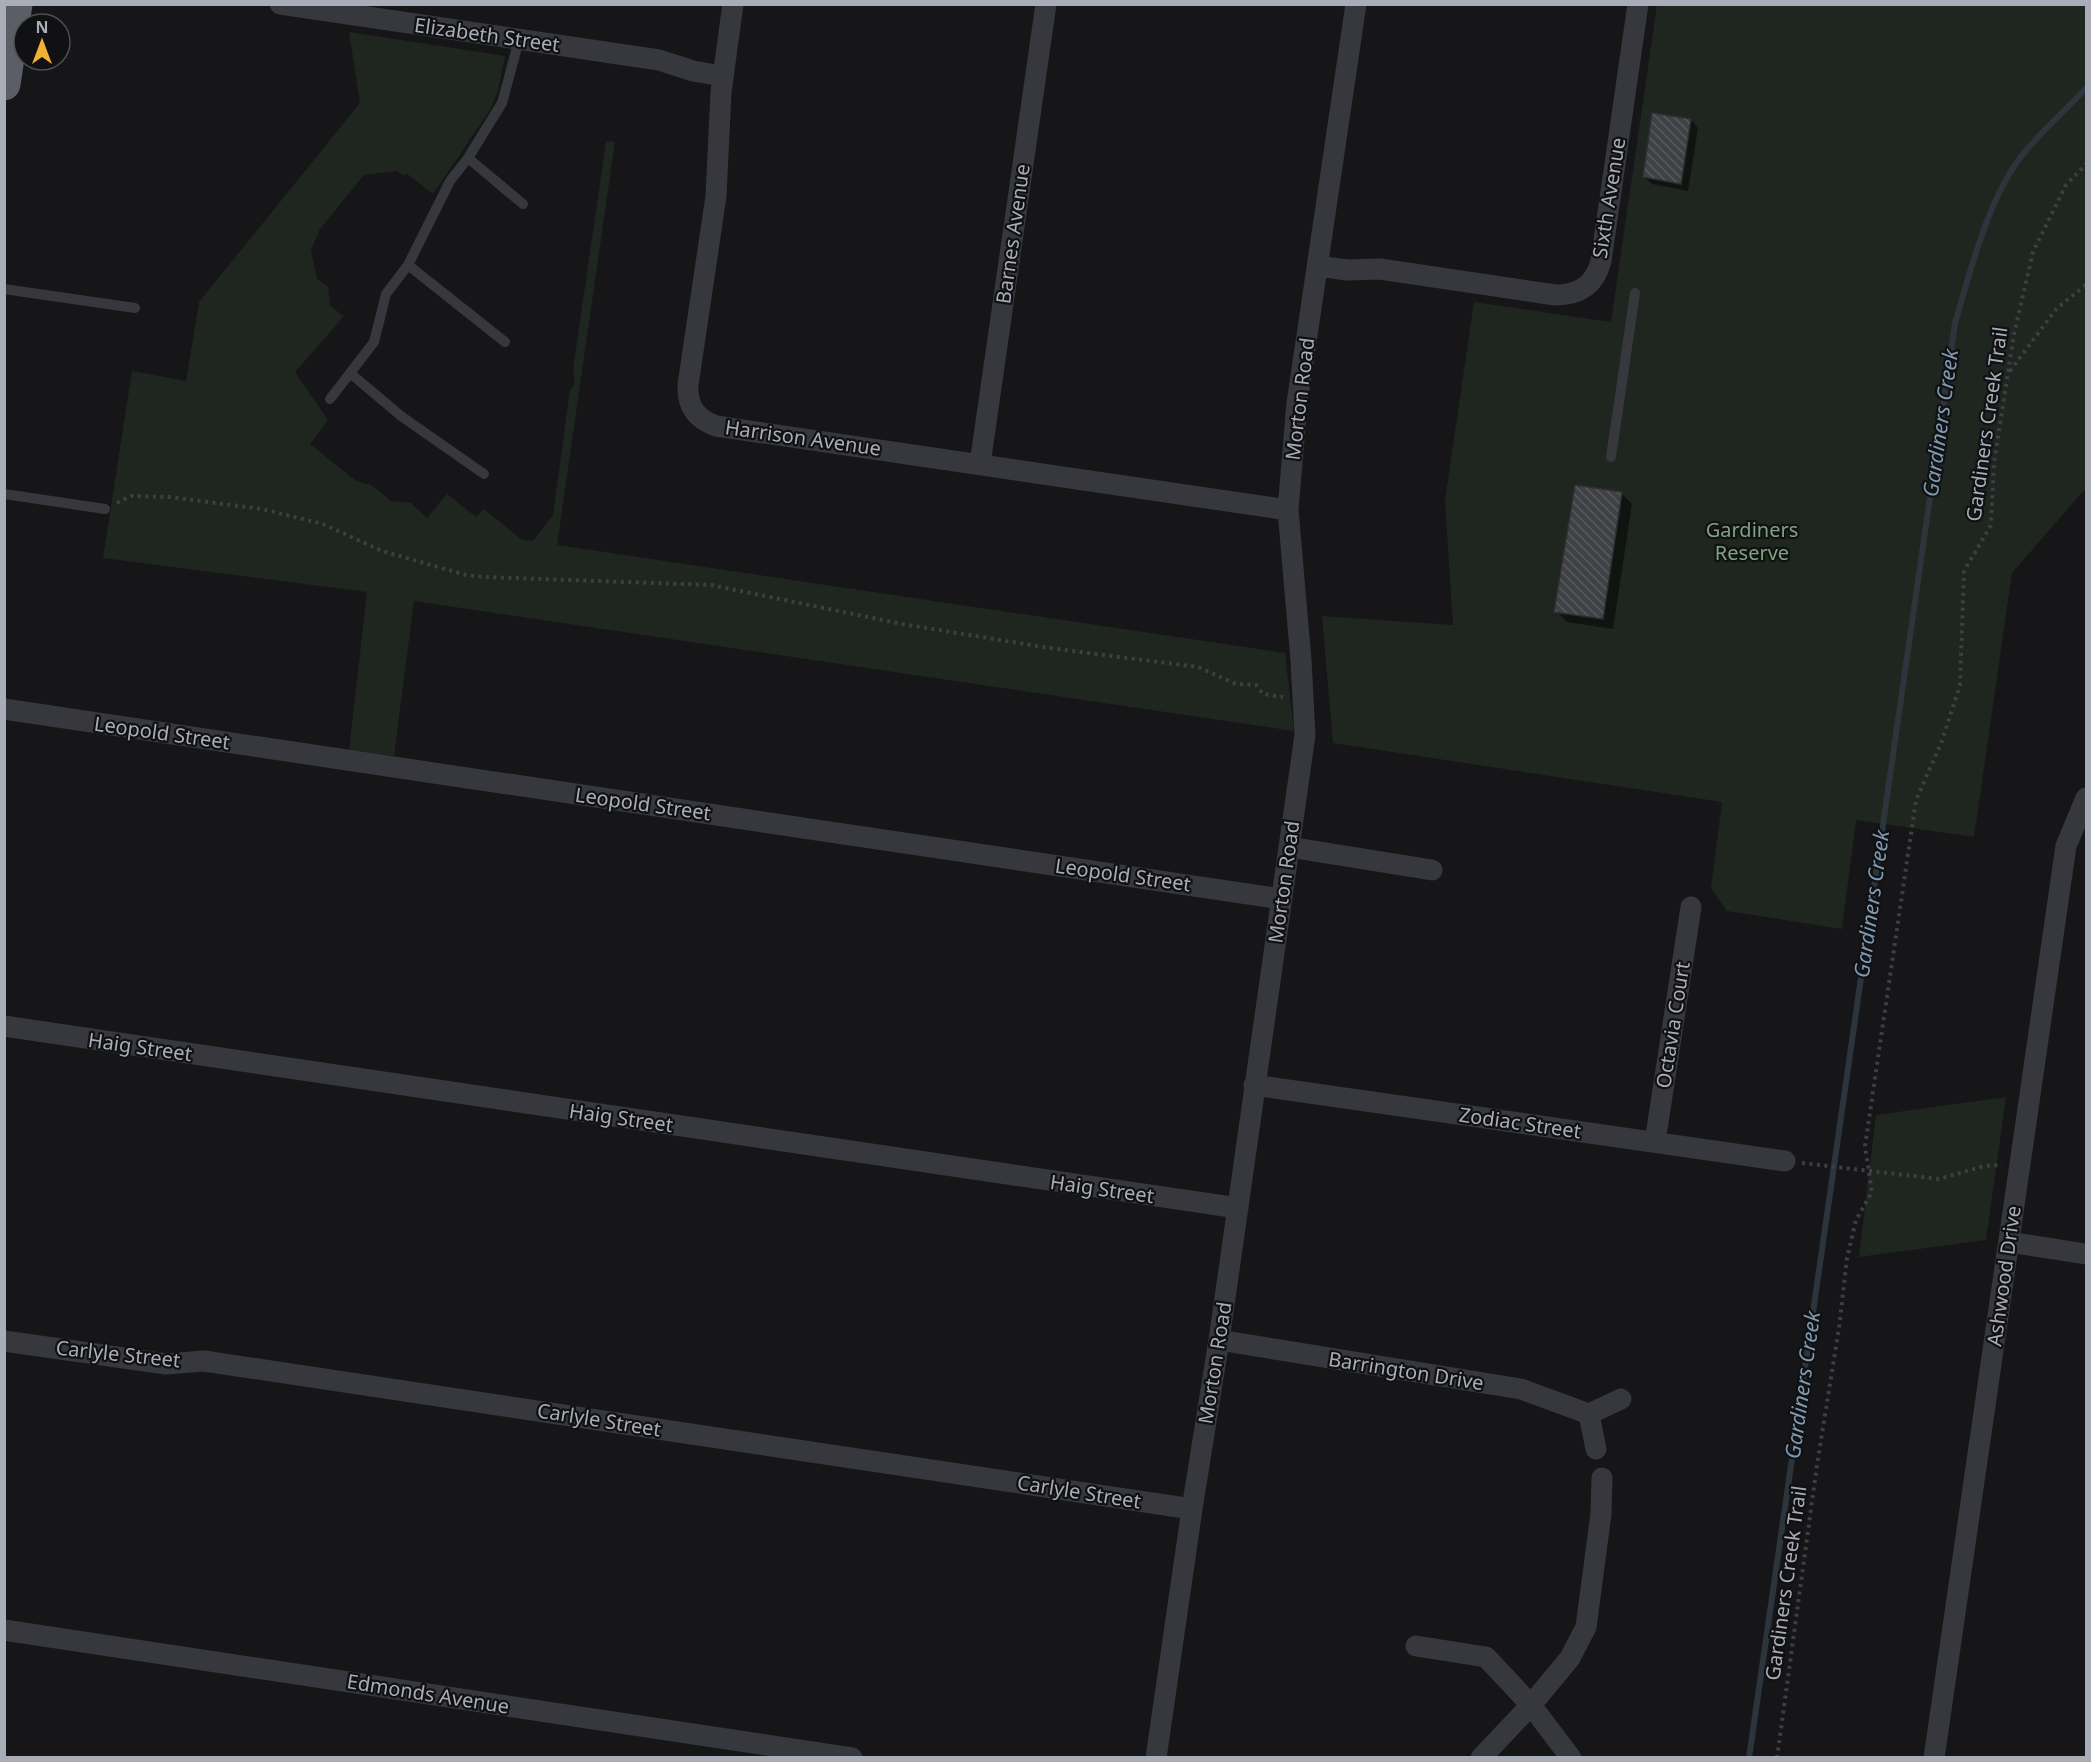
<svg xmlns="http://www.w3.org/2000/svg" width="2091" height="1762" font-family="'Noto Sans',sans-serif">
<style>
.green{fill:#1e261f}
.shadow{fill:#0007}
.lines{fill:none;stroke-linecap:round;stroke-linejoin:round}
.stream{stroke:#2c353c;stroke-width:6}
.building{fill:url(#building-back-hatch);stroke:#303034;stroke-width:1.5}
.path{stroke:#3d3f44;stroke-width:4;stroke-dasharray:3 4.5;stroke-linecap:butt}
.service{stroke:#37383d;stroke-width:10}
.minor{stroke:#37383d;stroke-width:21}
.trunk{stroke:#5b5e65;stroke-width:33}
.labels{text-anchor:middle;stroke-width:4.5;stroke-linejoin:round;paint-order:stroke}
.street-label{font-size:20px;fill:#a8adb8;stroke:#111113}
.park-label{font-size:20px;fill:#7fa381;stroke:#111113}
.water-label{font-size:21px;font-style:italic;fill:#7f9bb3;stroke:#111113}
</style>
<defs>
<pattern id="building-back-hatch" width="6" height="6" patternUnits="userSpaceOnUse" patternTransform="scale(1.5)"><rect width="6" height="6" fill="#404145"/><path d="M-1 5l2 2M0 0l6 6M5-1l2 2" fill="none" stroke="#595a5e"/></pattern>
</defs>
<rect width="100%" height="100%" fill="#161618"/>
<path class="green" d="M1657 5H2086V488L2012 573 1974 837 1856 820 1842 929 1727 911 1711 888 1722 802 1333 743 1322 616 1453 625 1445 500 1474 302 1611 322Z
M349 32 505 56 498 91 490 110 433 194 406 173 404 176 397 171 364 175 320 229 311 250 317 279 328 287 330 306 344 316 295 372 328 420 310 444 351 477 357 481 373 486 391 501 411 503 427 518 447 494 476 517 484 509 522 540 533 541 553 515 570 390 575 383 573 370 606 141 615 142 557 545 1285 653 1294 731 414 601 394 756 349 750 367 592 103 558 132 371 186 381 199 302 360 103Z
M2006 1097 1986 1240 1859 1257 1876 1115Z"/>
<path class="shadow" d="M1691 120 1698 128 1688 191 1652 184 1644 177Z
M1621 493 1632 504 1613 629 1567 622 1556 611Z"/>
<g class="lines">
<path class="stream" d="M1749 1758 1955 323C1970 272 1988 200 2020 158 2039 133 2065 111 2086 88"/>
</g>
<path class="building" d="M1652 113 1691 119 1681 184 1643 177Z
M1575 485 1622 492 1603 619 1554 612Z"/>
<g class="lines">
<path class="path" d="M2010 371 2057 308 2086 285
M117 503 131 496 170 497 262 509 323 524 382 551 466 575 484 577 711 585 902 624 1049 648 1198 667 1236 684 1256 685 1263 694 1283 697
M1802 1163 1939 1179 1984 1166 2002 1165
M1777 1758 1817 1465 1839 1328 1847 1258 1856 1220 1872 1192 1865 1146 1916 800 1942 741 1960 685 1964 571 1991 525 1994 463 2014 334 2033 252 2066 185 2086 164"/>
<path class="service" d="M468 158 523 204
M408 265 505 342
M4 289 135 308
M350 373 401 416 484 474
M330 399 374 342 386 294 408 265 450 181 468 158 502 103 519 40
M1611 457 1635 293
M4 494 105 509"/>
<path class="minor" d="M280 4 659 60 693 71 722 76
M733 4 721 92 716 196 688 385C687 406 696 419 716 426L1288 510
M1318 266 1347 270 1380 269 1555 295C1579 295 1595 285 1601 261L1638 4
M980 464 1046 4
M4 709 1281 899
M1289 847 1432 870
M4 1026 1238 1208
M1254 1085 1785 1161
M1655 1142 1691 907
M2009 1242 2086 1254
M1219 1340 1521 1389 1589 1414 1621 1399
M4 1341 166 1364 204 1361 1192 1509
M1589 1414 1596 1449
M4 1630 852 1758
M1416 1646 1486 1657 1531 1705 1571 1758
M1156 1758 1192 1509 1219 1340 1305 735 1301 660 1288 510 1297 403 1356 4
M1481 1758 1531 1705 1570 1658 1586 1627 1601 1514 1602 1478
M1934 1758 2066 846 2086 798"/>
<path class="trunk" d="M4 84 16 4"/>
</g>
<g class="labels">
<g class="street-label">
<text transform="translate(487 35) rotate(8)" y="7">Elizabeth Street</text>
<text transform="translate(1609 198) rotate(-81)" y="7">Sixth Avenue</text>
<text transform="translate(1013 234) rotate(-82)" y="7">Barnes Avenue</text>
<text transform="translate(1300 399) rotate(-83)" y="7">Morton Road</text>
<text transform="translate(1987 424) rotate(-82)" y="7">Gardiners Creek Trail</text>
<text transform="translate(803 438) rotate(8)" y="7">Harrison Avenue</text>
<text transform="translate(162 733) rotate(8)" y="7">Leopold Street</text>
<text transform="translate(643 804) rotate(8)" y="7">Leopold Street</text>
<text transform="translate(1123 875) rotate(8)" y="7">Leopold Street</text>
<text transform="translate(1284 882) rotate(-82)" y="7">Morton Road</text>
<text transform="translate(1673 1025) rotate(-81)" y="7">Octavia Court</text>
<text transform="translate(140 1047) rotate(8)" y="7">Haig Street</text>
<text transform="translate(621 1118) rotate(8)" y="7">Haig Street</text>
<text transform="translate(1520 1123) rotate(8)" y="7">Zodiac Street</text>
<text transform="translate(1102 1189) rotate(8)" y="7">Haig Street</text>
<text transform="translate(2004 1276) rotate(-82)" y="7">Ashwood Drive</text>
<text transform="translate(118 1354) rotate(6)" y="7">Carlyle Street</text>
<text transform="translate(1215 1363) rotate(-81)" y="7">Morton Road</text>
<text transform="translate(1406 1371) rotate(9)" y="7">Barrington Drive</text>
<text transform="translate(599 1420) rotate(9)" y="7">Carlyle Street</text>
<text transform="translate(1079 1492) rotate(9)" y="7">Carlyle Street</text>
<text transform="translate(1786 1583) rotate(-82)" y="7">Gardiners Creek Trail</text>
<text transform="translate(428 1694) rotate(9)" y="7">Edmonds Avenue</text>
</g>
<g class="park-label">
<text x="1752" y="537">Gardiners<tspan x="1752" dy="23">Reserve</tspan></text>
</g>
<g class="water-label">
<text transform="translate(1941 423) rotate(-82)" y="7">Gardiners Creek</text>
<text transform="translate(1872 904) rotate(-82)" y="7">Gardiners Creek</text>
<text transform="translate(1803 1385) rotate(-82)" y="7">Gardiners Creek</text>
</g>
</g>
<rect width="2091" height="1762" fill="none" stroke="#a8adb8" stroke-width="12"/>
<g transform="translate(42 42)"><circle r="28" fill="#111113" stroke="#4d4f55" stroke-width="1.5"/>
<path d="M0-4.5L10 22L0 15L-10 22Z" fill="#f2b134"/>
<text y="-9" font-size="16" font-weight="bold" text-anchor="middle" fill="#a8adb8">N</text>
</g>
</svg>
